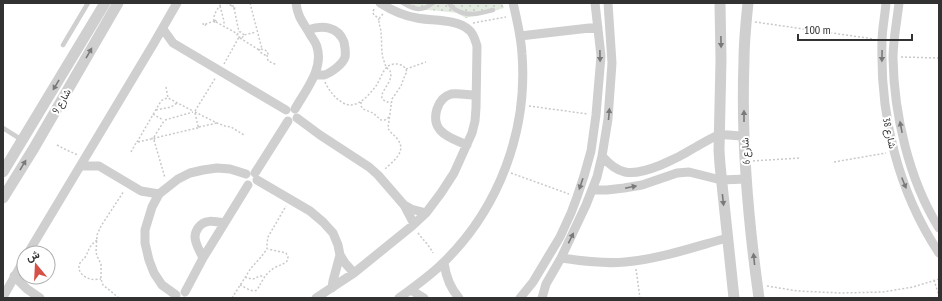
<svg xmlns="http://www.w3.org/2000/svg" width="942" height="301" font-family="'PT Sans Narrow',Vazirmatn,sans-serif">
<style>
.green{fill:url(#green-dots)}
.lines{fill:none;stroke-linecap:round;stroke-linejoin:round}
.path{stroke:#c9c9c9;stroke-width:1.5;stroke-dasharray:2 2;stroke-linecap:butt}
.service{stroke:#cfcfcf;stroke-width:4.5}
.minor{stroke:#cfcfcf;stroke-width:9}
.tertiary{stroke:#cfcfcf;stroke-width:11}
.oneway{fill:#797979}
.labels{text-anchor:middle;stroke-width:4;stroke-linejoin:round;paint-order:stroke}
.street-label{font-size:10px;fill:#323232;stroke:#fff}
</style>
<defs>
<pattern id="green-dots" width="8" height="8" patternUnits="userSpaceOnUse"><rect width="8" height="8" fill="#e3eadf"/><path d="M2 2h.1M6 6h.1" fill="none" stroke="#c3c9c0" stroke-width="1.8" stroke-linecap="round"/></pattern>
</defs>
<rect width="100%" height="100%" fill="#fff"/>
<path class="green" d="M395 3H502L504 8 466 18 457 13 449 12 419 9Z"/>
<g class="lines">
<path class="path" d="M226 3 232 6
M250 3 262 49
M220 6 224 21V27
M232 6H234L235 8H233Z
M234 8 239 32
M374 9C371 16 376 14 379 20
M383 14C381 16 379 18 379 21 379 25 381 29 381 33 382 41 381 50 383 58 384 61 385 64 386 67 387 68 389 70 390 71 396 84 368 98 391 103
M215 20 216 21 215 23 214 21Z
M214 21C213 14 218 8 222 3
M216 22 238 34
M755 22 874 39
M473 23 506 17
M206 24 205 26 203 24 204 23 206 24 214 21
M244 35 241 32H239L237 35 239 37 242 38 244 35 256 32
M240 38 259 50
M261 49 267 51 268 54 265 55 260 52 259 50Z
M267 55 268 61 277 65
M901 57 939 58
M224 64 239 37
M406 69 426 62
M325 82C329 91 335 98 343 103 357 110 368 96 376 86 380 80 382 72 387 67 390 64 397 63 401 65 405 67 406 69 407 72L405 75 401 86 392 99 388 128C390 133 395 135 398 140 407 152 392 162 385 169
M166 87 168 98
M361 102V106L363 109 373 113 381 120H385L389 117
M529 106 588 114
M156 110 171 107 177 103
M195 111 216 77
M195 112 217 123 225 126 231 127 244 135
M195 113 198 126
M153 114 163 120
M165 120 193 112
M198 126 199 127 198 129 197 128Z
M199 127 217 123
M154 137 164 121
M155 138 154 140 152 139V137L155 138 197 128
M154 140 165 178
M137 142 161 101 164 99 168 98 193 111
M138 142 151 139
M57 145C64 149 71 152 78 155
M131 152 136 143
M753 161 800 158
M834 162 886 153
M511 173 569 194
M418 233C423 240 429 245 433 253
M97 240C90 245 89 249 86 256 84 259 82 260 80 263 76 271 84 278 91 279 94 280 98 279 101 279
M636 269 640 298
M245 277C251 279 254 280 259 276H264
M934 280 939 296
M240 285C245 287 252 293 257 290 263 280 265 273 276 267 280 265 284 264 287 261L288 257 286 253 268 249
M767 286 798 291 841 293 883 292 913 287 939 279
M119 298 103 285 101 279V264L97 256 96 252 97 235 101 226 124 191
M232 298 251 268 261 257 267 249V243L268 237 286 206"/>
<path class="service" d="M403 3C415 10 421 12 433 3
M449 3C451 7 454 9 458 11 469 17 481 13 493 10
M63 45 88 3
M3 128 22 140"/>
<path class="minor" d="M886 3C885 16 882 29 882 42 880 117 898 191 939 253
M899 3C897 21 893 40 893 58 894 115 909 180 939 228
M163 29 173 43 286 110
M308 30C322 25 338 26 344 42 345 47 346 52 345 57 343 64 331 73 324 75 321 75 318 75 315 75
M520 36 598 27
M295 109C305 91 324 69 317 47 316 43 313 39 311 36 304 23 298 19 296 3
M297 118 320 135 369 167 378 175 404 205 414 224
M467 145C458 141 447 138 440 130 431 119 437 98 451 94 458 93 469 95 476 95
M602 156C608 163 615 170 625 172 643 176 678 158 694 148 702 144 710 138 719 135 726 134 737 136 744 136
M81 166H99L141 191 159 194
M255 173 288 121
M257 180 310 211 323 222 333 233 338 245 340 255 345 263 354 273
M592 190H607L624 188 642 185 677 173 689 172 721 180 746 179
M404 205 411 209 426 213
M28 253 154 43 177 3
M203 258C200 251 195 244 195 237 195 234 196 231 198 228 204 219 214 221 224 223
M561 258C582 261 604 264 625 262 660 259 694 247 727 238
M444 263C446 277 450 288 459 298
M14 276 27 289 40 298
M332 288 333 281 340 255
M411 290 424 298
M185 292 203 258 248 185
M176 295 162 285 154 273 149 260 145 243V230L152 207 159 194 178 179 190 173 203 170 217 168 230 169 246 174
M3 297 24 260
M316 298 354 273 412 226 426 213 441 193 454 173 472 133 475 121 476 108 477 46C475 40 474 34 469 30 458 19 432 21 417 18 404 16 391 10 380 3
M399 298C414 287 430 276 444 262 499 208 528 131 522 54 521 36 517 20 513 3
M520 298 533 282 560 237 571 213 577 197 584 176 591 151 596 115 601 56 595 3
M542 298 546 284 561 258 586 205 597 177 602 156 608 119 612 63 608 3"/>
<path class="tertiary" d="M720 3 721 60 719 150 720 165 734 298
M748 3C746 22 744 42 744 61 741 140 748 220 759 298
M3 172 105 3
M3 198 34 148 118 3"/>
</g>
<defs><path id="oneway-solid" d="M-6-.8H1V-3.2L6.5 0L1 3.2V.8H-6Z"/></defs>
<g class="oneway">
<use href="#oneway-solid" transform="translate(721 42) rotate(89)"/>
<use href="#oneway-solid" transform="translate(89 53) rotate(-60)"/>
<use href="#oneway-solid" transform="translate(600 56) rotate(89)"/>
<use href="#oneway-solid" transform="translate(882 56) rotate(91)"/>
<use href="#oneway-solid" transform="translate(56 85) rotate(121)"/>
<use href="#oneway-solid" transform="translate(609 114) rotate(-85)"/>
<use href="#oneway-solid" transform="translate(744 116) rotate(-90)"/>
<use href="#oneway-solid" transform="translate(901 127) rotate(-101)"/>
<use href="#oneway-solid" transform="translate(23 165) rotate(-59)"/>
<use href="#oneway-solid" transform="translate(904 183) rotate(68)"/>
<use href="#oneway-solid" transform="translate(581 184) rotate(109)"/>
<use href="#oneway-solid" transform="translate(631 187) rotate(-12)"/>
<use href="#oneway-solid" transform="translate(723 200) rotate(84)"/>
<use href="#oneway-solid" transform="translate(571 238) rotate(-64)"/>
<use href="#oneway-solid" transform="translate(754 259) rotate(-96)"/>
</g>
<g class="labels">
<g class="street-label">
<text transform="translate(61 101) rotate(-60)" y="4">شارع 9</text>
<text transform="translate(890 133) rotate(78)" y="4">شارع 38</text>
<text transform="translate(745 151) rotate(-93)" y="4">شارع 6</text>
</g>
</g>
<rect width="942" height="301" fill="none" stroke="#323232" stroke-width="8"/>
<g transform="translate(36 265) rotate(342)"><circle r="19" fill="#ffffff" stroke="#adadad"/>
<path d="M0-3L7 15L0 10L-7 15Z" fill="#d55147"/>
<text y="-6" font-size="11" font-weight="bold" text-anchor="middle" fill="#323232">ش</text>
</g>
<path d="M798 34v6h114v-6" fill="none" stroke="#323232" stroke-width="2"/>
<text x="804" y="34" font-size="12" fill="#323232" stroke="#ffffff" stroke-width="3" paint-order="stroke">100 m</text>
</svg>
